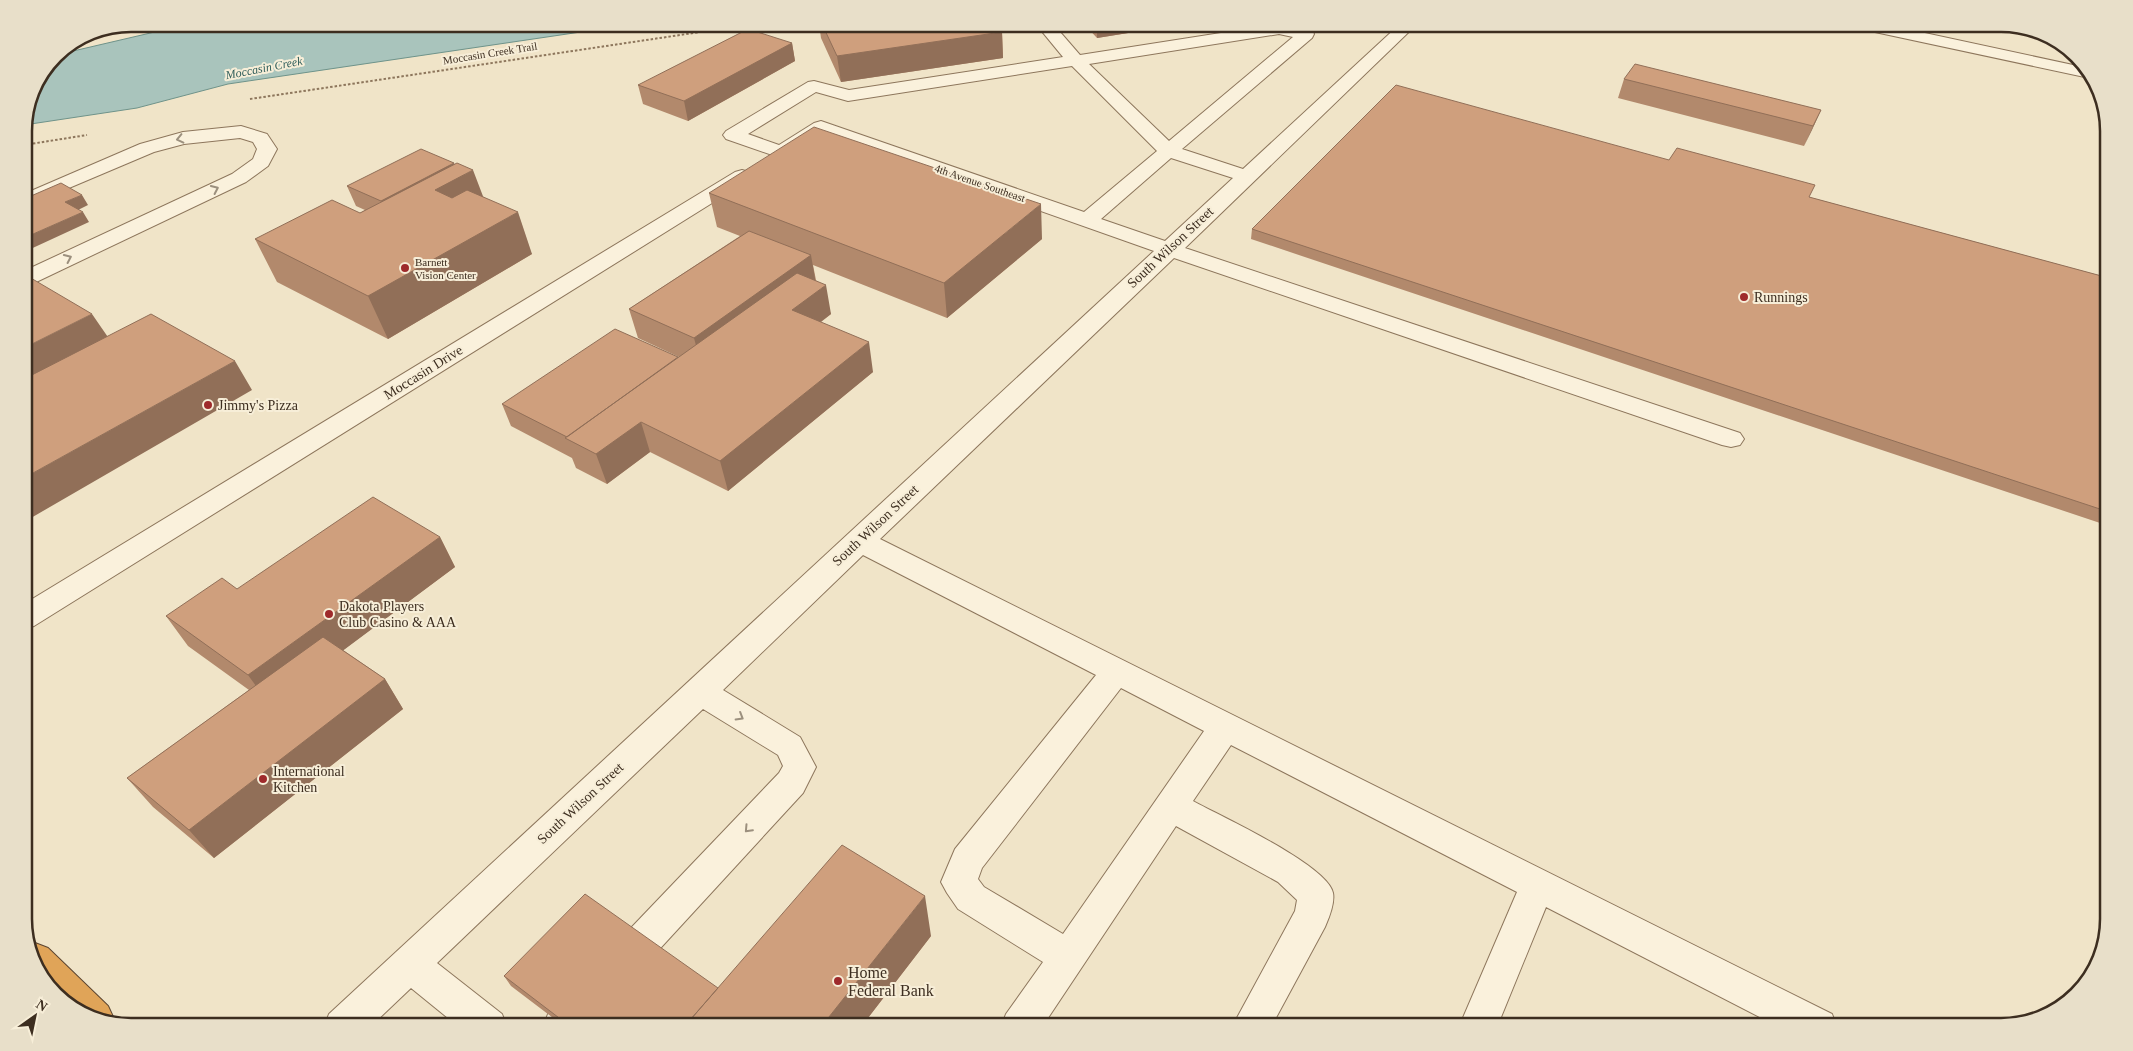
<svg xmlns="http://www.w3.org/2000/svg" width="2133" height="1051" font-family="'Times New Roman',serif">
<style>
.water{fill:#a9c4bc;stroke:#6f938a}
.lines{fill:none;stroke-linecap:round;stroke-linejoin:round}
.minor-casing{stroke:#8d765c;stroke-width:2}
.highway-casing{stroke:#5b4430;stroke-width:2}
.path{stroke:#8d765c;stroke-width:2;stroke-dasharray:2.5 2;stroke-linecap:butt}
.minor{fill:#faf1dc;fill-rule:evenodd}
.highway{fill:#e0a458;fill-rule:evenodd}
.wall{fill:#b2896c}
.shaded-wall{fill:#916f58}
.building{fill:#cf9f7d;stroke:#916f58}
.oneway{stroke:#9c907e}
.poi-dot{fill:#9e2a2b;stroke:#f7eed8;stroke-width:2}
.labels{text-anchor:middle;stroke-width:4;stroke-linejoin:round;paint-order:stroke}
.far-street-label{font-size:11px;fill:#3d2e20;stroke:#f7eed8}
.far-poi-label{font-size:11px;fill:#3d2e20;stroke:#f7eed8;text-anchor:start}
.far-water-label{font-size:12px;font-style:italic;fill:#2f5d5a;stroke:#f7eed8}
.street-label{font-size:14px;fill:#3d2e20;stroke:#f7eed8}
.poi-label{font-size:14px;fill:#3d2e20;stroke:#f7eed8;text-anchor:start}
.near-poi-label{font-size:16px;fill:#3d2e20;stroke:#f7eed8;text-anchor:start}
.rim{fill:none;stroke:#3d2e20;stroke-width:2.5}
</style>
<rect width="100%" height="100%" fill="#f0e4c8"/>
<path class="water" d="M189 24H635L228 84 137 108 24 125 32 90 56 55Z"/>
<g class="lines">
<defs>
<path id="minor" d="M1048 24 1054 25 1080 55 1279 24 1312 30 1314 34 1312 38 1182 149 1243 169 1400 24H1417L1185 248 1740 433 1744 439 1740 445 1731 447 1722 445 1174 258 880 539 1832 1014 1837 1027H1779L1546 907 1497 1027H1459L1517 892 1231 745 1193 801C1220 816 1328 865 1333 893 1335 903 1329 918 1325 927L1271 1027H1232L1295 911 1297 900 1278 882 1176 826 1042 1027H1001L1006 1014 1043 962 958 909 947 893 941 882 955 849 1096 675 863 555 723 690 800 737 816 767 803 793 655 954 642 959 629 954 624 942 629 930 779 773 783 766 778 755 703 709 437 963 502 1014 507 1027H459L411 988 370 1027H324L329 1014 1154 251 823 134 788 156 781 158 726 139 723 135 726 131 808 82 814 81 849 90 1063 57 1040 29 1042 25ZM1279 34 1293 37 1169 141 1089 64ZM1072 66 1157 151 1084 212 821 121 814 123 779 145 748 134 816 92 848 101ZM1171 158 1233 178 1165 241 1101 219ZM1121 688 1204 731 1063 934 984 887 978 879 982 868Z
M1853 24H1883L2087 68 2091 71 2094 79 1861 29 1855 28Z
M241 126 267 134 277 149 268 166 246 182 32 284 24 286V271L232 174 253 159 257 149 253 142 240 138 184 144 154 152 24 207V194L140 144 183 132Z
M742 170 749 172 752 176 749 180 34 626 24 629V604L735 172Z
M563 1008 577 1014 582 1027H543L548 1014Z"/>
<path id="highway" d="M35 943 48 948 108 1006 114 1019 112 1023 84 1016 42 980 30 945Z"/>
</defs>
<use href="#minor" class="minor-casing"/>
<use href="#highway" class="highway-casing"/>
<path class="path" d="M250 99 754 24
M24 145 87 135"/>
<use href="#minor" class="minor"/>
<use href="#highway" class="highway"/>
</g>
<path class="wall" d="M819 24H996L1002 32 1003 58 841 82 821 38Z
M1084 24H1184L1097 38Z
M1463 24H1495L1489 30Z
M1623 24H1648L1644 29Z
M792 43 795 61 688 121 643 104 638 85Z
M1624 79 1821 110 1804 146 1618 98Z
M1669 160 1809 197 2109 278V526L1251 239 1252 229Z
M455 164 532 254 388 339 277 282 255 239 360 213 365 210 356 206 347 186Z
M709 193 1042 239 947 318 813 265 816 280 831 314 821 322 873 372 728 491 650 452 607 484 576 468 572 458 511 426 502 404 679 357 638 338 629 309 740 236 717 227Z
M440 537 455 567 343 650 385 679 403 709 214 858 153 807 127 778 249 690 188 646 166 616Z
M931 936 861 1027H565L511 986 504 976 718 988Z"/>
<path class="shaded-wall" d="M1097 24H1184L1097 38Z
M1490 24H1495L1489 30Z
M1002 32 1003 58 841 82 837 56Z
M792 43 795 61 688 121 684 101Z
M1821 110 1812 130 1804 146 1813 126Z
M454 163 460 177 473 170 489 212 389 221 381 201Z
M82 195 88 205 72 213 65 202Z
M1041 204 1042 239 947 318 944 283Z
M83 212 89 222 24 252V238Z
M518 212 532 254 388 339 368 296Z
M811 255 816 284 702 368 694 338Z
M826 285 831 314 798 339 792 310Z
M92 314 112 343 24 389V348Z
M869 342 873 372 728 491 720 461Z
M235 361 252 390 24 522V478Z
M641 422 650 452 607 484 596 454Z
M440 537 455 567 270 705 248 675Z
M385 679 403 709 214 858 189 830Z
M925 896 931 936 861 1027H821Z"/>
<path class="building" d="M822 24H996L1002 32 837 56Z
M748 29 792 43 684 101 638 85Z
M1635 64 1821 110 1813 126 1624 79Z
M1396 85 1669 160 1677 148 1815 185 1809 197 2109 278V512L1252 229Z
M814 127 1041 204 944 283 709 193Z
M421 149 454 163 381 201 347 186Z
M457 163 473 170 435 190 452 198 467 190 518 212 368 296 255 239 332 200 360 213Z
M61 183 82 195 65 202 83 212 24 238V199Z
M749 231 811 255 694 338 629 309Z
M797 273 826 285 792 310 869 342 720 461 641 422 596 454 565 438Z
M24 274 92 314 24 348Z
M151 314 235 361 24 478V379Z
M615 329 678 357 567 437 502 404Z
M373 497 440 537 248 675 166 616 222 578 237 589Z
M323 637 385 679 189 830 127 778Z
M842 845 925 896 821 1027H684Z
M585 894 718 988 684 1027H571L504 976Z"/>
<defs><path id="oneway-chevron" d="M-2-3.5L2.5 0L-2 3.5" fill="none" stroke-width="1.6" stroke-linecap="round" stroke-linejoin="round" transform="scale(1.25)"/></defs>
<g class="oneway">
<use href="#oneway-chevron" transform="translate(180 139) rotate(167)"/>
<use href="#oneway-chevron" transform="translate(215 189) rotate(-25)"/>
<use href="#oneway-chevron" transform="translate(68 258) rotate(-25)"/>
<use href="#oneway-chevron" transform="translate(740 717) rotate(31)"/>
<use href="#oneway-chevron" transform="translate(748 829) rotate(133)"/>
</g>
<g class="poi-dot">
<circle cx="405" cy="268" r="5"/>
<circle cx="1744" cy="297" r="5"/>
<circle cx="208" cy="405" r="5"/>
<circle cx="329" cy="614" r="5"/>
<circle cx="263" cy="779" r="5"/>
<circle cx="838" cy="981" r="5"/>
</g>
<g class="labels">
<g class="far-street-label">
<text transform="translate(490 53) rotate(-9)" y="4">Moccasin Creek Trail</text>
<text transform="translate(980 183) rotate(19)" y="4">4th Avenue Southeast</text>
</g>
<g class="far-poi-label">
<text x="415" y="266">Barnett<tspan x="415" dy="13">Vision Center</tspan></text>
</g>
<g class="far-water-label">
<text transform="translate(264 68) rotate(-11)" y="4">Moccasin Creek</text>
</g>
<g class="street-label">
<text transform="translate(1170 247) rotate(-43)" y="5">South Wilson Street</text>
<text transform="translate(423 372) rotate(-32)" y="5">Moccasin Drive</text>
<text transform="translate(875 525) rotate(-43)" y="5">South Wilson Street</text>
<text transform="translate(580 803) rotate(-43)" y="5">South Wilson Street</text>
</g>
<g class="poi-label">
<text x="1754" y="302">Runnings</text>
<text x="218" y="410">Jimmy's Pizza</text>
<text x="339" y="611">Dakota Players<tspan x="339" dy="16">Club Casino &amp; AAA</tspan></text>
<text x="273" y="776">International<tspan x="273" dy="16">Kitchen</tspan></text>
</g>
<g class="near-poi-label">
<text x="848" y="978">Home<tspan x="848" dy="18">Federal Bank</tspan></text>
</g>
</g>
<path d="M0 0H2133V1051H0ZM131 32H2001A99 99 0 0 1 2100 131V919A99 99 0 0 1 2001 1018H131A99 99 0 0 1 32 919V131A99 99 0 0 1 131 32Z" fill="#e8dfc9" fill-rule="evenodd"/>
<path class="rim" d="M131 32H2001A99 99 0 0 1 2100 131V919A99 99 0 0 1 2001 1018H131A99 99 0 0 1 32 919V131A99 99 0 0 1 131 32Z"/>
<g transform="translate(35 1016) rotate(33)" stroke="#f7eed8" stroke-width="4" paint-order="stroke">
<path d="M0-4L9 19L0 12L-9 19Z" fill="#3d2e20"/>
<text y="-8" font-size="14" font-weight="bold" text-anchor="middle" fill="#3d2e20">N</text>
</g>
</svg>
